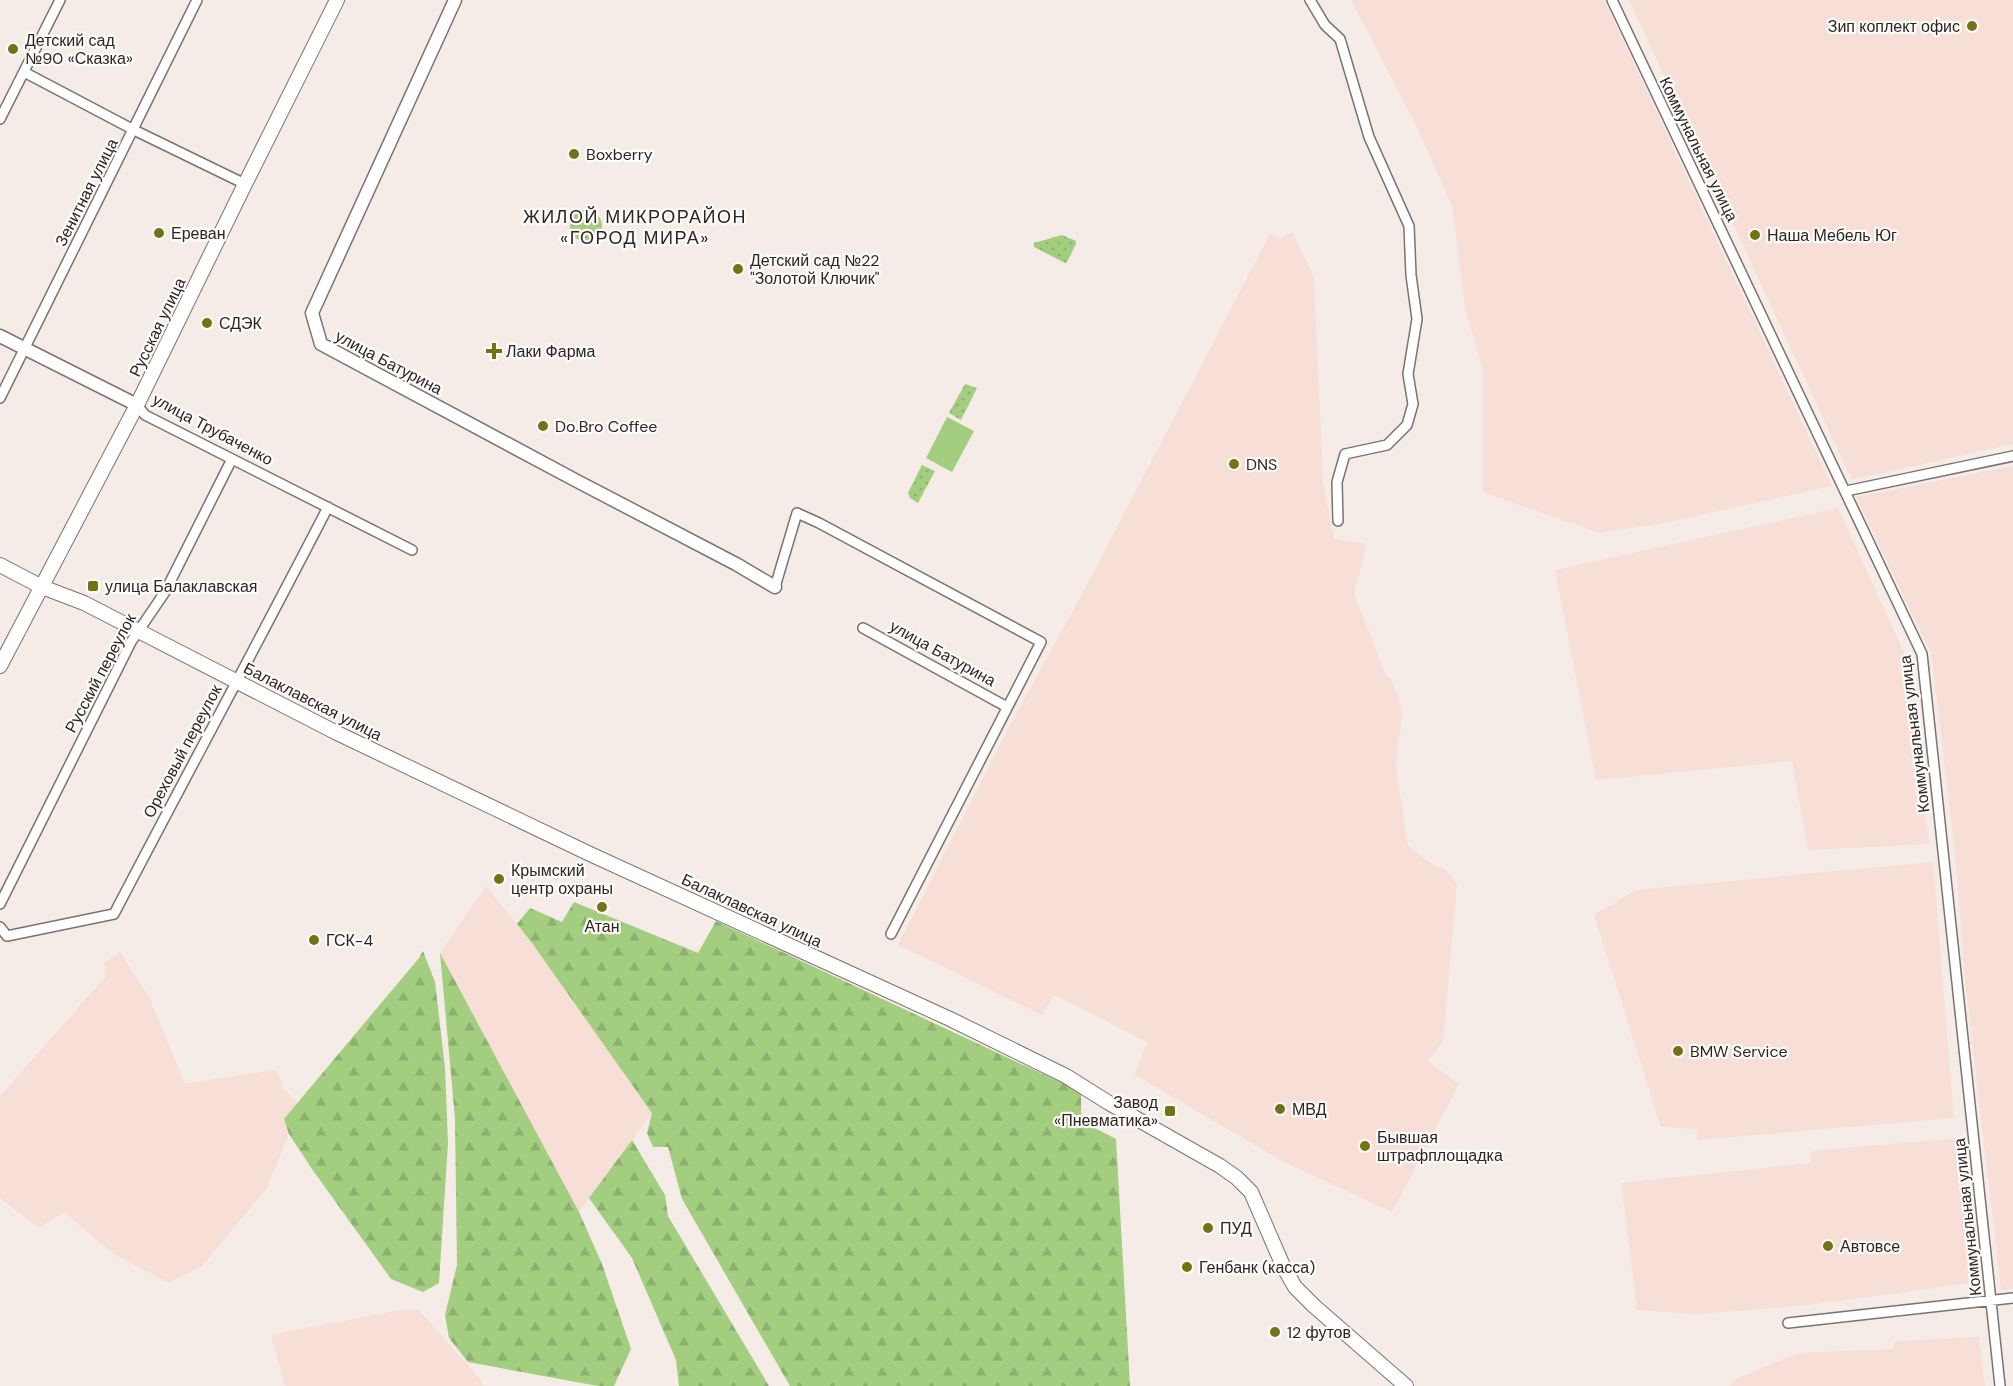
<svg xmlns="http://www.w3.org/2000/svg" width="2013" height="1386" font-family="'DM Sans',sans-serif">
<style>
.industrial{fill:#f7ded7}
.forest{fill:url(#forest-firs)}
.park{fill:url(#park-dots)}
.garden{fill:#a3cd7f}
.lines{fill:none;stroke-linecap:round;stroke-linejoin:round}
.minor-casing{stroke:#7b736f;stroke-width:12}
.tertiary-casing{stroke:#7b736f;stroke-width:15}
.secondary-casing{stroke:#7b736f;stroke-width:16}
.minor{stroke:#fff;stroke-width:9}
.tertiary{stroke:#fff;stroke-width:12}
.secondary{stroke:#fff;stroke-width:14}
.poi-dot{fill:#737215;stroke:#fefbf9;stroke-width:2}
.labels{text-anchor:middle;stroke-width:4.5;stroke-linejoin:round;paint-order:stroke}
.poi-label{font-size:16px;fill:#292624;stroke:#fefbf9;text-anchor:start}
.street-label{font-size:16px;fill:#292624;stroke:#fefbf9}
.neighbourhood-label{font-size:18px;letter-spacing:1.5px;fill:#292624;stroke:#fefbf9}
</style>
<defs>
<pattern id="forest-firs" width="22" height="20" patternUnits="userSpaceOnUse" patternTransform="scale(1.5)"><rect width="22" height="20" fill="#a3cd7f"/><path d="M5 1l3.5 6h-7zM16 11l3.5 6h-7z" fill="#8cb06e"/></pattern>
<pattern id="park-dots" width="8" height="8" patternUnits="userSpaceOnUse" patternTransform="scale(1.5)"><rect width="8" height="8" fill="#a3cd7f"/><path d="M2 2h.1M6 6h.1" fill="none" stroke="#8cb06e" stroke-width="1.8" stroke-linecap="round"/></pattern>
</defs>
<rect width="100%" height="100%" fill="#f5ece8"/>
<path class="industrial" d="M1351 0H1604L1832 486 1663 523 1599 533 1483 492V371L1465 308 1452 206 1417 127Z
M1629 0H2013V444L1852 480Z
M1292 231 1314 277 1323 483 1334 539 1367 544 1354 593 1386 676 1390 678 1397 694 1402 712 1400 734 1398 739 1396 768 1408 846 1433 865 1446 870 1457 884 1443 1042 1427 1061 1459 1084 1392 1212 1284 1162 1135 1075 1147 1042 1054 995 1042 1015 898 945 1010 725 1080 598 1270 234 1281 239Z
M2013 466V1289L2001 1290 1966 989 1954 844 1931 653 1856 497Z
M1838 508 1906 657 1929 844 1808 850 1792 761 1596 780 1555 570Z
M1933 862 1954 1118 1697 1140V1129L1661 1127 1594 915 1636 890Z
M486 886 532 943 652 1113 579 1212 440 953Z
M120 952 149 997 185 1084 274 1070 280 1077 283 1089 298 1103 284 1119 289 1134 267 1188 201 1267 169 1283 112 1253 64 1212 39 1228 0 1198V1096L106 976 104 963Z
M1959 1138 1978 1282 1808 1305 1697 1314 1637 1310 1621 1183 1811 1163V1151Z
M418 1309 480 1379 483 1386H285L271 1335 395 1311Z
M1979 1337 1985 1386H1730L1736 1379 1798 1353 1893 1349 1895 1341Z"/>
<path class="forest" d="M574 902 698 953 716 921 1081 1092V1121L1116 1139 1130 1386H790L682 1199 668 1147H653L647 1133 652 1113 532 943 517 924 530 908 562 922Z
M423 951 435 982 445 1067 448 1143 439 1283 423 1292 391 1279 312 1169 289 1134 284 1119 419 958Z
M440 953 579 1212 602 1264 631 1349 614 1386H598L468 1362 449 1338 445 1315 457 1265 455 1119Z
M632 1140 665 1195 668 1216 769 1386H679L676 1360 632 1258 589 1198Z"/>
<path class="park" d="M570 226a16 16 0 1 1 32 0a16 16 0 1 1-32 0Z
M1062 235 1076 241V244L1067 262 1065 263 1034 247V243Z
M965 384 977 388 961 420 949 413Z
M922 465 935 471 918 503 910 498 908 493Z"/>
<path class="garden" d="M947 417 974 431 952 472 926 458Z"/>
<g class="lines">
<defs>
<path id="minor" d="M1310 0 1325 25 1340 39 1369 137 1409 226 1411 275 1417 319 1408 374 1413 404 1407 425 1387 445 1345 454 1337 482 1338 521
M1612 0 1922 654 2000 1386
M24 72 134 130 245 184
M0 119 60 0
M0 398 197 0
M137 405 145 415 412 550
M1846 491 2013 456
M775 587 797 513 819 523 1041 642 891 934
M863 628 1007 707
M0 904 131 642 165 592 232 459
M0 927 7 936 114 914C185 778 258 643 328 507
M1788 1323 2013 1298"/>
<path id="tertiary" d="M455 0 312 313 321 344 575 480 736 564 775 587
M0 336 137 405"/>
<path id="secondary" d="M0 565 42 587 84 603 335 732 590 854 950 1019 1066 1076 1109 1103 1220 1166 1237 1178 1251 1192 1284 1268 1295 1287 1314 1306 1406 1386
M0 666 137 405 245 184 337 0"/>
</defs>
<use href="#minor" class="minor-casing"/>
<use href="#tertiary" class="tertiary-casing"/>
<use href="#secondary" class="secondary-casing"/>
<use href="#minor" class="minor"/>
<use href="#tertiary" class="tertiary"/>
<use href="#secondary" class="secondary"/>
</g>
<g class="poi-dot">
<circle cx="1972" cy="26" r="6"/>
<circle cx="13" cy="49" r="6"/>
<circle cx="574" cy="154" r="6"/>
<circle cx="159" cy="233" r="6"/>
<circle cx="1755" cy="235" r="6"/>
<circle cx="738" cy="269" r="6"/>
<circle cx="207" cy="323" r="6"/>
<path d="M491 342h6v6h6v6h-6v6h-6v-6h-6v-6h6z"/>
<circle cx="543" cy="426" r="6"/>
<circle cx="1234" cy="464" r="6"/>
<rect x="87" y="580" width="12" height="12" rx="3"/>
<circle cx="499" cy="879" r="6"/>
<circle cx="602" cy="907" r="6"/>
<circle cx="314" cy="940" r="6"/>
<circle cx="1678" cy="1051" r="6"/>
<circle cx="1280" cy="1109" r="6"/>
<rect x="1164" y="1105" width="12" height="12" rx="3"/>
<circle cx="1365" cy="1146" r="6"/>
<circle cx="1208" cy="1228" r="6"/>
<circle cx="1828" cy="1246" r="6"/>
<circle cx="1187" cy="1267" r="6"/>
<circle cx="1275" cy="1332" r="6"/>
</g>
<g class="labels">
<g class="poi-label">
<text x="1960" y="32" text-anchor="end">Зип коплект офис</text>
<text x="25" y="46">Детский сад<tspan x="25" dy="18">№90 «Сказка»</tspan></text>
<text x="586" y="160">Boxberry</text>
<text x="171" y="239">Ереван</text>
<text x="1767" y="241">Наша Мебель Юг</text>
<text x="750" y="266">Детский сад №22<tspan x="750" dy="18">"Золотой Ключик"</tspan></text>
<text x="219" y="329">СДЭК</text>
<text x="506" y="357">Лаки Фарма</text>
<text x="555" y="432">Do.Bro Coffee</text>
<text x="1246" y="470">DNS</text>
<text x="105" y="592">улица Балаклавская</text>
<text x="511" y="876">Крымский<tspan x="511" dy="18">центр охраны</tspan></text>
<text x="602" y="932" text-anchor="middle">Атан</text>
<text x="326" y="946">ГСК-4</text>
<text x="1690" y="1057">BMW Service</text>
<text x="1158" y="1108" text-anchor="end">Завод<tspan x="1158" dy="18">«Пневматика»</tspan></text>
<text x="1292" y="1115">МВД</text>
<text x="1377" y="1143">Бывшая<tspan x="1377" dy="18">штрафплощадка</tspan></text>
<text x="1220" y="1234">ПУД</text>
<text x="1840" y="1252">Автовсе</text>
<text x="1199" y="1273">Генбанк (касса)</text>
<text x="1287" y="1338">12 футов</text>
</g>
<g class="street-label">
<text transform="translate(1699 149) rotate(64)" y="6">Коммунальная улица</text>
<text transform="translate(86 192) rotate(-63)" y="6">Зенитная улица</text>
<text transform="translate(157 327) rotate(-64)" y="6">Русская улица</text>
<text transform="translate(389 362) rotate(28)" y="6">улица Батурина</text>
<text transform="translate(213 429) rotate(28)" y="6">улица Трубаченко</text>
<text transform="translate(943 653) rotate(29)" y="6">улица Батурина</text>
<text transform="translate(100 673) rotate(-62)" y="6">Русский переулок</text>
<text transform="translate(313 701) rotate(27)" y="6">Балаклавская улица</text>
<text transform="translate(1914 734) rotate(-97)" y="6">Коммунальная улица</text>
<text transform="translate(182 751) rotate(-62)" y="6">Ореховый переулок</text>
<text transform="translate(752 910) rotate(25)" y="6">Балаклавская улица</text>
<text transform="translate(1967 1217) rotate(-96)" y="6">Коммунальная улица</text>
</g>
<g class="neighbourhood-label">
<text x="635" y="223">ЖИЛОЙ МИКРОРАЙОН<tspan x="635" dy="21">«ГОРОД МИРА»</tspan></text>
</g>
</g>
</svg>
